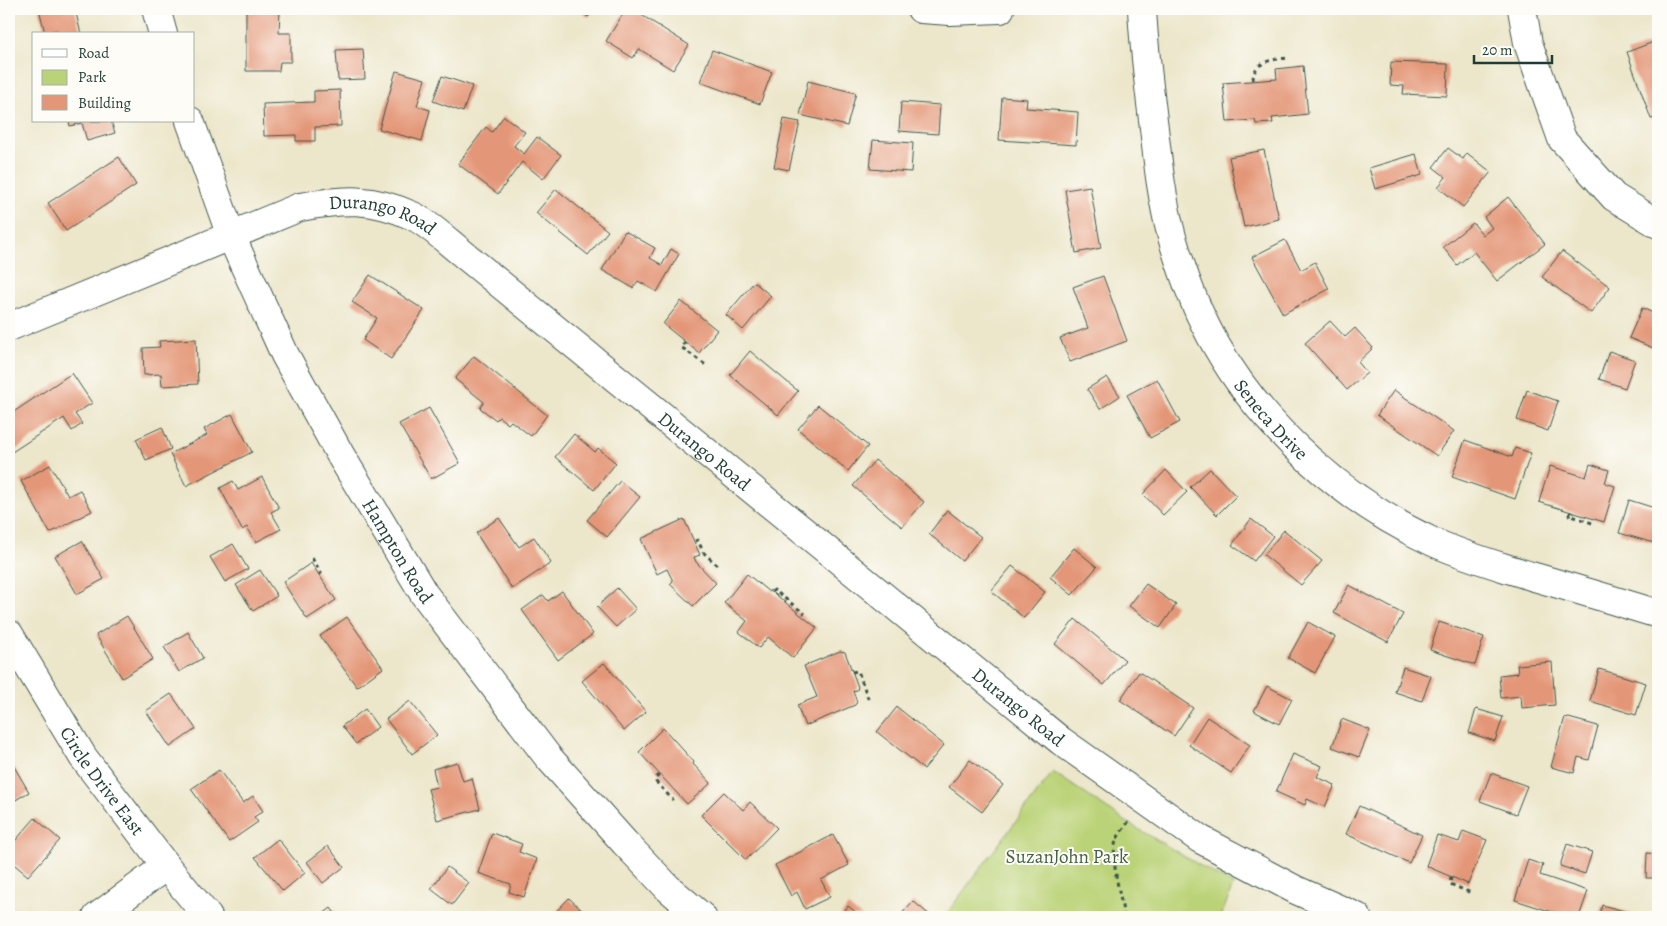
<svg xmlns="http://www.w3.org/2000/svg" width="1667" height="926" font-family="Alegreya,serif">
<style>
.green{fill:#bbd378;stroke:#6d8856}
.building{fill:#e49778}
.lines{fill:none;stroke-linecap:round;stroke-linejoin:round}
.minor-casing{stroke:#3e564a;stroke-width:30}
.path{stroke:#3e564a;stroke-width:3;stroke-dasharray:4 4;stroke-linecap:butt}
.minor{stroke:#fff;stroke-width:28}
.labels{text-anchor:middle;stroke-width:4;stroke-linejoin:round;paint-order:stroke}
.street-label{font-size:19px;fill:#1f3d34;stroke:#fdfcf7}
.park-label{font-size:19px;fill:#466245;stroke:#fdfcf7}
</style>
<rect width="100%" height="100%" fill="#fdfcf7"/>
<filter id="ink" filterUnits="userSpaceOnUse"><feTurbulence type="fractalNoise" baseFrequency=".02" numOctaves="2"/><feDisplacementMap in="SourceGraphic" scale="10" xChannelSelector="R" yChannelSelector="G"/><feConvolveMatrix kernelMatrix="1 2 1 2 8 2 1 2 1" color-interpolation-filters="sRGB"/></filter>
<filter id="wash" filterUnits="userSpaceOnUse"><feTurbulence type="fractalNoise" baseFrequency=".0096" numOctaves="4" result="noise"/><feDisplacementMap in="SourceGraphic" scale="20" xChannelSelector="R" yChannelSelector="G"/><feGaussianBlur stdDeviation="1.12" result="paint"/><feColorMatrix in="noise" values="0 0 0 0 0 0 0 0 0 0 0 0 0 0 0 0 0 1.4 0 .05"/><feComposite in="paint" operator="in"/></filter>
<g filter="url(#wash)">
<rect width="100%" height="100%" fill="#ece6ca"/>
<path class="green" d="M1053 772 1128 823 1233 885 1221 917H944Z"/>
<g id="blocks">
<path class="building" d="M39 9H75L81 34H58L57 30 45 33Z
M578 9H596L588 17Z
M626 9H632L689 45 673 70 639 49 633 58 606 41Z
M246 10H280L279 33H291V62H280L279 71H246Z
M1656 41 1658 46V117L1651 119 1627 52Z
M363 49 365 79 338 80 336 50Z
M712 50 772 72 760 104 700 82Z
M1391 62 1448 64 1447 96 1403 94 1404 86 1390 85Z
M1303 66 1308 114 1272 118 1273 123 1256 124 1255 120 1227 122 1223 83 1277 79 1276 69Z
M396 71 425 79 417 106 430 110 422 141 379 129Z
M442 76 472 86 463 112 433 101Z
M808 81 856 93 847 126 800 115Z
M340 90 341 126 315 127V141H296V135L264 136 263 104 314 102V91Z
M1002 97 1027 99 1026 108 1078 112 1076 145 999 140Z
M901 102 940 105 938 134 899 131Z
M504 116 525 132 514 146 524 154 537 137 561 155 543 179 522 162 498 194 458 164 486 127 492 132Z
M784 119 800 122 789 170 774 167Z
M69 121H111L115 133 87 141 82 123 70 126Z
M873 140 913 143 911 172 870 169Z
M1448 148 1463 159 1467 153 1491 172 1463 207 1438 187 1446 177 1433 167Z
M1264 150 1279 219 1244 227 1229 157Z
M1416 154 1422 175 1375 189 1369 168Z
M119 157 136 185 66 231 48 203Z
M1090 186 1101 248 1076 253 1065 190Z
M556 189 608 231 588 255 536 213Z
M1508 197 1545 244 1497 281 1474 252 1457 265 1443 247 1473 223 1483 235 1492 228 1484 217Z
M625 231 655 248 650 258 662 265 671 249 679 254 657 292 638 281 633 288 602 270Z
M1285 240 1301 270 1315 262 1329 289 1283 314 1252 257Z
M1562 251 1610 287 1591 313 1542 277Z
M370 275 424 310 391 359 363 340 377 318 352 302Z
M1103 276 1127 341 1070 362 1060 338 1088 328 1073 287Z
M754 282 771 296 743 330 726 315Z
M681 301 717 330 699 353 663 324Z
M1642 308 1658 315V350L1629 338Z
M1330 321 1345 337 1355 328 1373 348 1358 362 1367 373 1347 390 1305 343Z
M196 339 198 384 162 386 161 374 144 375 143 348 160 347 159 341Z
M750 351 798 391 778 415 730 375Z
M1609 351 1635 360 1625 388 1599 379Z
M474 356 547 415 531 436 511 421 508 424 499 417 496 420 480 408 484 402 455 379Z
M72 373 92 403 75 414 82 424 72 431 64 418 12 452 9 447V415Z
M1107 377 1120 396 1100 409 1087 389Z
M1157 379 1180 422 1150 438 1127 395Z
M1394 390 1454 431 1437 456 1377 415Z
M1527 390 1558 401 1548 431 1517 420Z
M818 405 868 446 848 471 798 429Z
M429 408 460 463 431 479 399 424Z
M232 414 252 452 186 486 170 454 207 435 204 429Z
M162 427 171 449 146 460 136 439Z
M574 434 595 452 598 448 616 463 594 490 555 457Z
M1465 440 1512 457 1515 448 1531 453 1515 499 1452 477Z
M875 460 924 502 902 527 853 486Z
M1590 464 1609 470 1605 483 1615 486 1604 522 1539 502 1550 466 1586 477Z
M50 465 68 496 80 490 92 511 50 533 21 481Z
M1210 469 1236 496 1217 515 1190 487Z
M1166 470 1187 492 1163 515 1143 494Z
M262 477 279 508 271 512 281 529 256 542 247 527 242 530 220 488 233 481 238 490Z
M620 481 640 497 607 537 587 520Z
M1629 500 1658 509V544L1619 533Z
M947 510 981 537 962 561 929 534Z
M499 518 519 547 534 537 551 563 512 589 476 533Z
M684 519 700 555 694 557 696 562 716 583 693 606 670 584 673 581 667 569 657 574 641 539Z
M1251 519 1273 536 1254 561 1232 545Z
M1284 530 1322 561 1301 585 1264 555Z
M82 541 104 579 77 594 55 556Z
M233 544 248 569 225 582 210 557Z
M1074 548 1097 567 1072 595 1050 577Z
M311 563 336 600 307 619 283 582Z
M1012 566 1045 592 1024 618 991 591Z
M260 570 277 596 253 611 236 585Z
M747 574 769 592 770 590 817 628 793 658 768 637 759 648 739 632 747 621 724 603Z
M1146 584 1176 605 1160 628 1129 606Z
M1349 585 1403 614 1388 642 1334 613Z
M617 588 636 609 616 627 597 607Z
M562 591 593 634 558 660 522 610 543 595 548 601Z
M127 616 153 659 122 678 96 635Z
M347 617 383 668 357 687 320 636Z
M1075 619 1125 660 1104 685 1055 644Z
M1308 622 1335 637 1315 673 1288 658Z
M1439 622 1484 637 1475 665 1430 650Z
M188 632 203 658 179 672 164 647Z
M840 651 845 652 858 687 857 690 853 691 857 702 855 705 805 726 797 705 817 697 804 666Z
M1552 662 1555 705 1522 708 1521 696 1501 698 1499 675 1518 673 1517 665Z
M604 663 646 712 624 731 582 681Z
M1403 667 1431 676 1422 701 1395 692Z
M1599 669 1646 683 1636 715 1590 701Z
M1139 672 1193 708 1174 736 1120 700Z
M1267 686 1292 699 1279 724 1254 711Z
M171 694 196 729 170 747 146 711Z
M410 701 437 735 412 754 386 719Z
M897 707 944 745 924 769 877 732Z
M365 709 378 727 356 744 342 726Z
M1476 709 1503 717 1495 741 1469 733Z
M1207 717 1250 745 1231 773 1189 745Z
M1565 717 1598 726 1589 760 1578 757 1574 773 1551 767Z
M1342 719 1370 730 1359 757 1332 747Z
M663 728 694 762 693 764 711 783 687 804 639 752Z
M1293 754 1322 766 1317 777 1335 785 1325 807 1307 799 1305 805 1276 792Z
M9 758 29 792 9 804Z
M970 760 1003 785 982 812 949 787Z
M457 762 463 781 472 778 480 809 437 820 428 789 437 787 433 769Z
M219 770 243 803 253 796 263 811 254 817 258 822 229 842 191 789Z
M1491 773 1527 786 1516 814 1480 801Z
M724 792 743 810 750 802 777 828 746 860 701 815Z
M1359 806 1422 835 1409 863 1346 834Z
M35 818 60 840 28 876 9 860V848Z
M1463 831 1487 840 1468 884 1426 866 1437 835 1459 842Z
M492 833 522 844 519 852 537 859 524 897 509 892 511 884 478 873Z
M833 835 849 865 821 880 830 897 805 909 797 892 791 896 775 865Z
M278 839 305 873 283 891 255 857Z
M1567 844 1592 852 1585 874 1560 866Z
M328 846 344 867 323 883 307 862Z
M1647 853 1658 854V878H1646Z
M1528 860 1543 865 1540 875 1588 891 1579 917H1568L1515 900Z
M447 867 469 883 452 905 431 889Z
M569 898 589 917H551Z
M913 901 932 917H899Z
M1602 905 1646 917H1599Z
M848 906 862 917H840Z
M331 908 338 917H319Z"/>
</g>
</g>
<g filter="url(#ink)">
<use href="#blocks" fill-opacity="0" stroke="#3e564a" stroke-width="1"/>
<g class="lines">
<defs>
<g id="minor">
<path d="M156 9 163 34"/>
<path d="M921 9 950 11 1000 9"/>
<path id="s1" d="M1142 9C1144 49 1149 88 1154 128 1158 164 1162 201 1172 237 1183 275 1197 313 1217 347 1264 429 1345 501 1431 541 1463 556 1497 565 1531 576 1573 588 1616 601 1658 614"/>
<path d="M1522 9 1528 43 1562 139 1614 197 1658 224"/>
<path id="s2" d="M190 121 231 236 285 355 341 456 424 594 548 757 625 843 668 888 702 917"/>
<path id="s3" d="M9 327 300 207C343 199 372 197 413 216 428 223 448 242 462 253L1061 741 1200 839 1296 890 1357 917"/>
<path id="s4" d="M9 634 83 757 166 866 208 917"/>
<path d="M97 917 166 866"/>
</g>
</defs>
<use href="#minor" class="minor-casing"/>
<path class="path" d="M1253 80C1253 61 1274 59 1289 58
M685 342 681 347 707 366
M1571 512 1569 515 1595 524
M695 541 698 540 703 552 717 565
M312 558 321 573 319 575
M772 592 774 590 805 614
M852 672 858 671 869 701
M659 775 655 779 656 782 673 800
M1451 877 1450 884 1471 893
M1124 917C1121 898 1110 859 1116 841 1119 834 1125 827 1129 821"/>
<use href="#minor" class="minor"/>
</g>
</g>
<g class="labels">
<g class="street-label">
<text dy="7" stroke="none"><textPath href="#s3" startOffset="400">Durango Road</textPath></text>
<text dy="7" stroke="none"><textPath href="#s1" startOffset="440">Seneca Drive</textPath></text>
<text dy="7" stroke="none"><textPath href="#s3" startOffset="805">Durango Road</textPath></text>
<text dy="7" stroke="none"><textPath href="#s2" startOffset="479">Hampton Road</textPath></text>
<text dy="7" stroke="none"><textPath href="#s3" startOffset="1210">Durango Road</textPath></text>
<text dy="7" stroke="none"><textPath href="#s4" startOffset="174">Circle Drive East</textPath></text>
</g>
<g class="park-label">
<text x="1067" y="863">SuzanJohn Park</text>
</g>
</g>
<rect width="1667" height="926" fill="none" stroke="#fdfcf7" stroke-width="30"/>
<rect x="32" y="32" width="162" height="90" fill="#fdfcf7" stroke="#a4b0a9"/>
<rect x="42" y="49" width="25" height="8" fill="#ffffff" stroke="#a4b0a9"/>
<text x="78" y="58" font-size="15" fill="#1f3d34">Road</text>
<rect x="42" y="70" width="25" height="15" fill="#bbd378" stroke="#a4b0a9"/>
<text x="78" y="82" font-size="15" fill="#1f3d34">Park</text>
<rect x="42" y="95" width="25" height="15" fill="#e49778" stroke="#a4b0a9"/>
<text x="78" y="108" font-size="15" fill="#1f3d34">Building</text>
<path d="M1474 55v8h78v-8" fill="none" stroke="#1f3d34" stroke-width="2.5"/>
<text x="1482" y="55" font-size="15" fill="#1f3d34" stroke="#fdfcf7" stroke-width="4" paint-order="stroke">20 m</text>
</svg>
